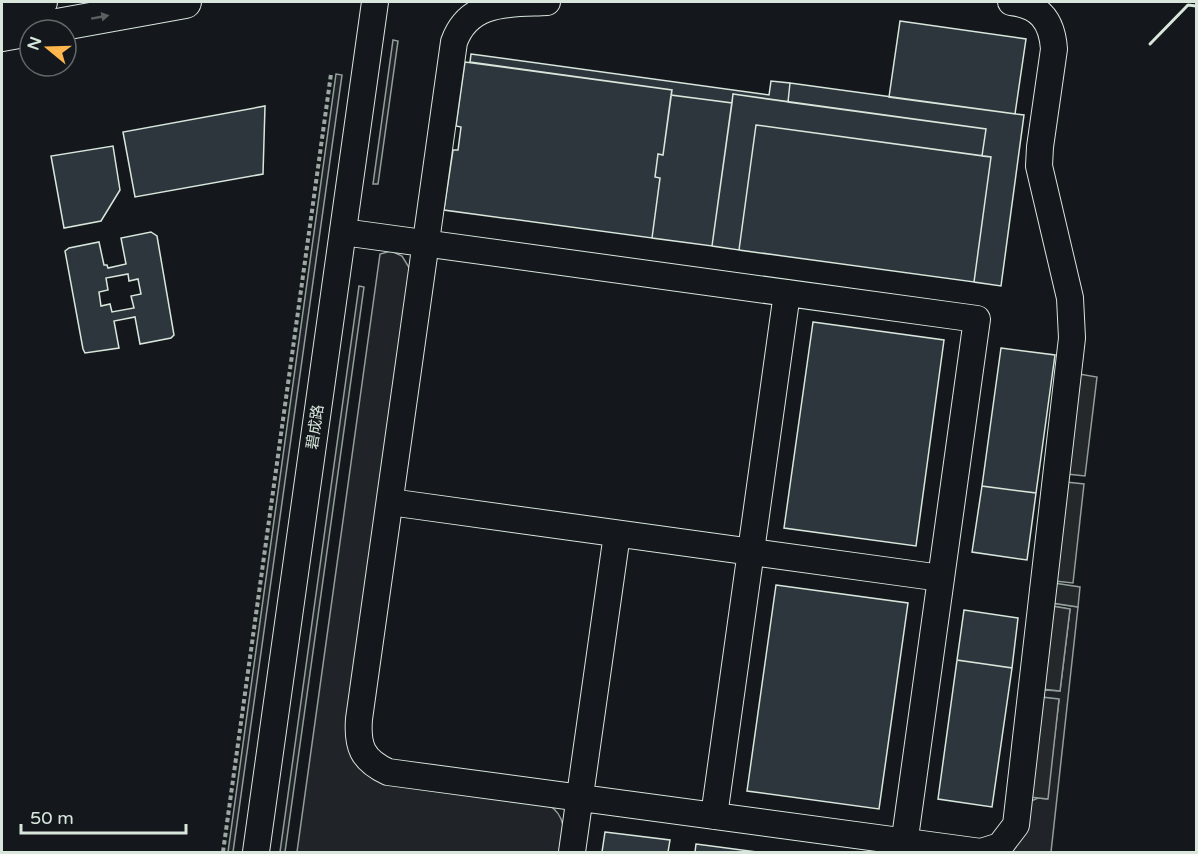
<svg xmlns="http://www.w3.org/2000/svg" width="1198" height="854" font-family="'Varela Round','Noto Sans SC',sans-serif">
<style>
.green{fill:#202428;stroke:#939e99;stroke-width:1.5}
.parking{fill:#24282b;stroke:#939e99;stroke-width:1.5}
.building{fill:#2c363c;stroke:#d8e6dc;stroke-width:1.5;fill-rule:evenodd}
.lines{fill:none;stroke-linecap:round;stroke-linejoin:round}
.minor-casing{stroke:#d8e6dc;stroke-width:28}
.major-casing{stroke:#d8e6dc;stroke-width:34}
.path{stroke:#9da8a2;stroke-width:4;stroke-dasharray:4.5 3;stroke-linecap:butt}
.minor{stroke:#14181c;stroke-width:26}
.major{stroke:#14181c;stroke-width:32}
.wall{stroke:#d8e6dc;stroke-width:3}
.oneway{fill:#59605f}
.labels{text-anchor:middle;stroke-width:4.5;stroke-linejoin:round;paint-order:stroke}
.street-label{font-size:15px;fill:#d8e6dc;stroke:#14181c}
</style>
<rect width="100%" height="100%" fill="#14181c"/>
<path class="green" d="M393 40 398 41 378 184H373Z
M336 74 342 75 233 852H228Z
M391 251 402 256 410 269 354 755 549 805C567 817 564 833 562 852H297L380 254Z
M359 286 364 287 285 852H280Z
M1052 603 1078 607 1051 852H1006L1031 801 1038 798 1047 799 1059 700 1043 697 1044 690 1060 691 1070 609 1052 606Z"/>
<path class="parking" d="M1079 374 1097 377 1085 476 1067 474Z
M1066 482 1084 484 1073 583 1055 581Z
M1054 583 1080 587 1078 607 1052 603Z
M1052 606 1070 609 1060 691 1042 689Z
M1041 697 1059 699 1048 799 1029 797Z"/>
<path class="building" d="M900 21 1026 39 1015 114 889 97Z
M471 54 769 95 771 81 790 83 788 102 733 94 732 103 671 95 672 90 470 62Z
M465 62 672 90 663 155 658 154 655 177 660 178 652 238 444 210 453 150H458L461 127 456 126Z
M790 83 1024 115 1001 286 974 282 991 157 982 156 986 129 788 102Z
M733 94 986 129 982 156 756 125 739 250 712 246Z
M671 95 732 103 712 246 652 238 660 178 655 177 658 154 663 155Z
M265 106 263 174 135 197 123 132Z
M756 125 991 157 974 282 739 250Z
M113 146 120 190 101 221 64 228 51 156Z
M151 232 157 236 174 335 171 338 140 344 135 317 114 321 119 348 85 353 83 349 65 251 69 248 99 242 104 265H107L108 268 126 264 121 238ZM128 274 129 281 138 279 141 294 131 296 134 308 112 312 110 304 101 306 99 292 108 290 106 278Z
M813 322 944 340 916 546 784 528Z
M1001 348 1055 355 1036 493 982 486Z
M982 486 1036 493 1027 560 972 552Z
M776 585 908 603 879 809 747 791Z
M964 610 1018 618 1012 668 957 660Z
M957 660 1012 668 992 807 938 799Z
M605 832 670 840 668 852H602Z
M696 844 757 852H695Z"/>
<g class="lines">
<defs>
<path id="minor" d="M547 2C509 4 469 0 454 42L359 719C357 746 362 760 388 772L981 852 1000 846 1016 825 1072 338 1070 298 1039 166 1040 147 1054 49C1052 20 1039 5 1011 2
M343 232 977 319 903 852
M390 502 941 578
M714 816 787 293
M256 852 375 2
M572 852 617 534"/>
<path id="major" d="M2 8 41 2
M2 35 185 2"/>
</defs>
<use href="#minor" class="minor-casing"/>
<use href="#major" class="major-casing"/>
<path class="path" d="M223 852 331 74"/>
<use href="#minor" class="minor"/>
<use href="#major" class="major"/>
<path class="wall" d="M1150 44 1188 5 1196 6"/>
</g>
<defs><path id="oneway-solid" d="M-6-.8H1V-3.2L6.5 0L1 3.2V.8H-6Z" transform="scale(1.5)"/></defs>
<use class="oneway" href="#oneway-solid" transform="translate(100 17) rotate(-10)"/>
<g class="labels">
<g class="street-label">
<text transform="translate(315 427) rotate(-82)" y="5">碧成路</text>
</g>
</g>
<rect width="1198" height="854" fill="none" stroke="#d8e6dc" stroke-width="6"/>
<g transform="translate(48 48) rotate(289)"><circle r="28" fill="#14181c" stroke="#626a69" stroke-width="1.5"/>
<path d="M0-4.5L10 22L0 15L-10 22Z" fill="#ffb74d"/>
<text y="-9" font-size="16" font-weight="bold" text-anchor="middle" fill="#d8e6dc">N</text>
</g>
<path d="M21 824v9h165v-9" fill="none" stroke="#d8e6dc" stroke-width="3"/>
<text x="30" y="824" font-size="18" fill="#d8e6dc" stroke="#14181c" stroke-width="4.5" paint-order="stroke">50 m</text>
</svg>
